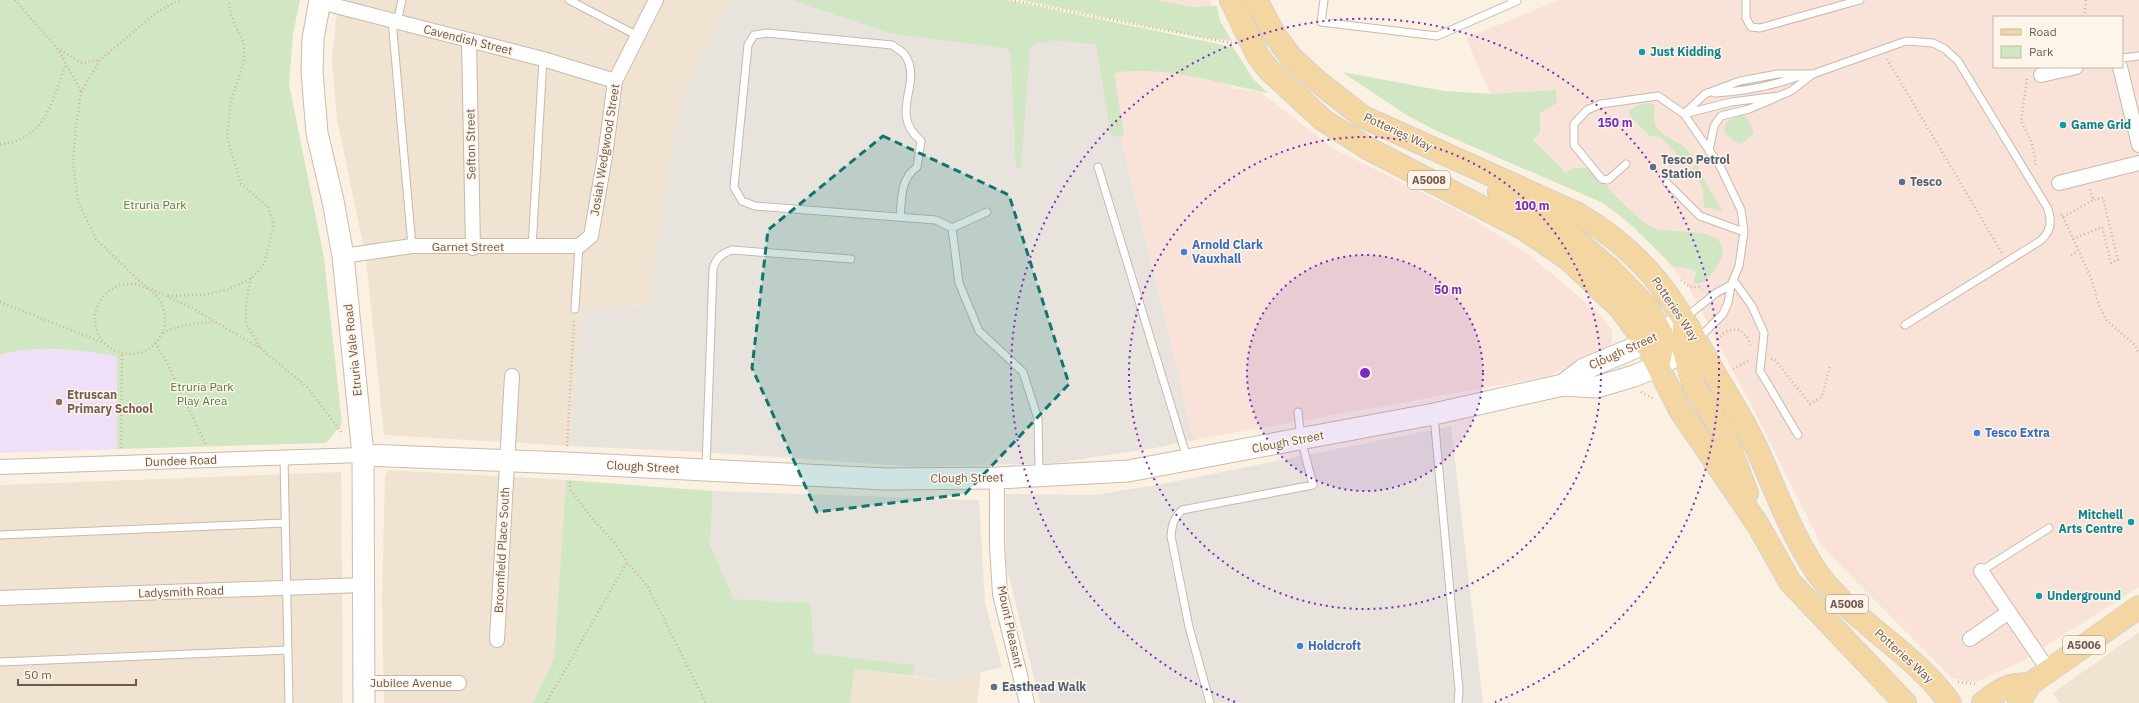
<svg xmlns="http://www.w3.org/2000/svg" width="2139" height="703" font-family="'IBM Plex Sans',sans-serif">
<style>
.residential{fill:#f1e3d2}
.commercial{fill:#f9e2d8;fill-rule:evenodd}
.industrial{fill:#e9e3de}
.education{fill:#eee0f6}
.green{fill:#d1e6c3}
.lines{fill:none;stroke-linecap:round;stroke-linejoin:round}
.lane-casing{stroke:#c9b9ab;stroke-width:9}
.street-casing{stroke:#c9b9ab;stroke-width:16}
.secondary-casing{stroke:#cfbbac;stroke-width:23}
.primary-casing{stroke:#d7d1cd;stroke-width:24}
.path{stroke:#d1b4a1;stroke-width:2.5;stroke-dasharray:1 3;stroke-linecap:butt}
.lane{stroke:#fff;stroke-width:7}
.street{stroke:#fff;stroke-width:14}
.secondary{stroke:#fff;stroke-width:21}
.primary{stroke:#f3d6a1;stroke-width:22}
.marked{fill:#0f766e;fill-opacity:0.2;stroke:#0f766e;stroke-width:3;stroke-dasharray:8 5;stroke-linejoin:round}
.ring{fill:none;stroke:#7b2cbf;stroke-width:2;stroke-dasharray:2 4}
.culture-dot{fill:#0f9aa8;stroke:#fdf5e9;stroke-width:1.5}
.service-dot{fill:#5c6f8a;stroke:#fdf5e9;stroke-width:1.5}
.shop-dot{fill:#3f7fe0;stroke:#fdf5e9;stroke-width:1.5}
.education-dot{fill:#8d6e63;stroke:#fdf5e9;stroke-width:1.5}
.labels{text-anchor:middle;stroke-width:3;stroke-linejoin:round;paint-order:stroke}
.shield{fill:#fdf5e9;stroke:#9a887b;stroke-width:1}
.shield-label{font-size:11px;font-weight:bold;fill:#6f594c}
.street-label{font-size:12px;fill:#6f594c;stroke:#fdf5e9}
.culture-label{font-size:12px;font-weight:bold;fill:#0d838f;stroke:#fdf5e9;text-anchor:start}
.service-label{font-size:12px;font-weight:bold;fill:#4e5e75;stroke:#fdf5e9;text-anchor:start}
.park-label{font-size:12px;fill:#567a48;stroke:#fdf5e9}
.shop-label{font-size:12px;font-weight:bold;fill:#366cbe;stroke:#fdf5e9;text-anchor:start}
.education-label{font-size:12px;font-weight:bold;fill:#785e54;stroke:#fdf5e9;text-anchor:start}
.centre{fill:#7b2cbf;stroke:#fdf5e9;stroke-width:2}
.ring-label{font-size:12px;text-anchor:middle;font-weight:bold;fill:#7b2cbf;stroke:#fdf5e9;stroke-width:3;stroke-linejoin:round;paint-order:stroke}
</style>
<rect width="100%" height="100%" fill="#faf1e3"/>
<path class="residential" d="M340 0H731L694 68 676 122 649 305 581 308 571 446 384 435 366 259 337 119 332 60 336 20Z
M388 470 566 480 554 658 533 703H384L382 601 385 475Z
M341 472 343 703H0V485Z
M2139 632V703H2060L2053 693Z
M855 669 942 681 981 671 977 703H850Z"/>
<path class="commercial" d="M1141 0H1210L1217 20Z
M1559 0H2139V587L2021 662 1978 681 1968 682 1952 678 1823 548 1759 420 1687 284 1644 236 1566 173 1533 138 1540 132V113L1557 103 1493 101 1466 38ZM1994 17H2122V67H1994Z
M1101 55 1227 78 1232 88 1260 92 1334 149 1461 212 1527 253 1597 312 1612 329V345L1546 377 1194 440Z"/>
<path class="industrial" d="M731 0H867L1110 43 1101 55 1194 440 1155 448 1056 463 917 467 705 452 571 446 581 308 649 305 676 122 694 68Z
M1451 426 1483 703H1040L1006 564V494L1095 495 1162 484Z
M713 491 979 500 985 603 1002 667 942 681 913 676 915 665 814 653 811 603 734 599 710 545Z"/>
<path class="education" d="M42 348 80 350 117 355V449L0 453V355L14 350Z"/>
<path class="green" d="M0 0H300L293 34 289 84 324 258 342 424 326 443 117 449V356C79 350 38 344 0 355Z
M792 0H1006L1233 47 1254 80 1268 93C1221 84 1161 64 1114 73L1124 135 1111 137 1096 45C1074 42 1051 36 1030 47L1021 168H1016L1011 56 1007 48 893 34Z
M1022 0H1155L1193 7 1217 6 1220 21 1232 41 1202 37Z
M1342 72 1444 91 1493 94 1556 90 1557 103 1540 113V133L1533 139 1566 173 1573 168H1589C1603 182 1640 224 1656 229 1672 234 1729 225 1722 255 1719 266 1711 276 1703 282L1698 284 1693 282 1696 274 1695 270 1673 266 1625 219 1603 203 1439 132 1408 116Z
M1651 103 1655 106C1647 140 1679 134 1693 157L1686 164 1661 137 1650 136 1629 115 1630 110 1638 105Z
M1742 115 1747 117 1754 134 1741 144C1719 134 1718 122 1742 115Z
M1697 165 1710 191 1723 210 1722 211 1704 207 1703 190 1698 178 1691 169Z
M566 480 713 491 710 545 734 599 811 603 814 653 915 665 913 676 855 669 850 703H533L554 658Z"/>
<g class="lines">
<defs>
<path id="lane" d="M569 0 638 36
M1324 0 1321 22 1437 36 1517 1 1511 0
M1746 0V18L1751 27 1760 28 1860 0
M392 20 412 246
M397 22 402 0
M2122 58 2139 56
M1715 93C1744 91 1772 86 1800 76
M1684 114 1731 102 1779 96 1791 91 1813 74 1906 41 1933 43 1945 49 1958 61 2047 207C2053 221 2051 232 2040 241L1905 325
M1684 114 1705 94 1740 81 1778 74H1813
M1709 151 1714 126 1721 116 1749 109 1775 98
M1626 164 1608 180 1602 179 1574 145V124L1587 110 1601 104 1658 96 1684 114 1720 166 1741 210 1744 232 1739 266 1731 285 1728 303 1723 314 1698 339
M1098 167 1187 458
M1667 183 1700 216 1744 232
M987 212 952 228 959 283 979 331 1023 372 1038 419 1039 473
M900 217C902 198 900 179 917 167L921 141C887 112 924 84 905 55 902 51 896 48 892 45L767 33 754 35 748 45 734 187 742 201 755 206 936 220 952 228
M532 247 543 59
M1734 281 1752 306 1764 333 1760 371 1798 435
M575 309 579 246
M1686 317 1716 293 1731 285
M1434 416 1459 690 1458 703
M284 458 289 703
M706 467 713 269C716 258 721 254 732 250L851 259
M0 535 285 523
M1981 571 2049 528
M0 662 288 650
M1210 703 1189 627 1171 536C1172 524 1174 518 1182 510L1313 485 1301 439 1298 412"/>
<path id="street" d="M320 2 543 59 615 81
M469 40 473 248
M2120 67 2139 145
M2041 75 2076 67
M2059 183 2139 163
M343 256 412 246H579L591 236 605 156 615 81 656 0
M0 467 363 455
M997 478V546L1000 594 1027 703
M1981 571 2049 671
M0 598 363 585
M1970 639 2009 612
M497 640 512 376
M363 683H459"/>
<path id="secondary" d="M320 0 313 39 312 72 317 133 333 201 343 256 363 455 364 703
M1563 385 1584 369 1646 343 1684 318
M363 455 566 463 886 479 997 478 1128 471 1434 414 1563 385 1597 387 1634 376 1658 366 1684 351 1696 340"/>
<path id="primary" d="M1231 0 1258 56 1269 70 1323 120 1367 148 1524 229 1568 259 1620 308 1646 343 1680 410 1758 525 1790 582 1905 703
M1256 0 1276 37 1291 57 1317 81 1363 117 1578 214C1650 256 1677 305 1716 376 1730 399 1745 423 1756 447 1776 490 1791 535 1818 574 1855 624 1915 653 1950 703
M1499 192 1564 230 1610 269 1647 307 1662 334 1663 345 1658 366
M1684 320V351L1694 386 1725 435 1747 493
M1983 703C2001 689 2007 684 2030 684
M2019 703 2030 684 2139 607"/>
</defs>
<use href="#lane" class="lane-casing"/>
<use href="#street" class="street-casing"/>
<use href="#secondary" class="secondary-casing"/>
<use href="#primary" class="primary-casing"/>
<path class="path" d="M15 0 57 48 81 91
M179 0 157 12 100 60 81 92 76 126 73 164 78 201 96 239 136 278 147 287 192 308 260 348 307 387 342 433
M1011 0 1232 43
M2084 17 2086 0
M57 48 82 63 100 60
M1887 59 2002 253
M2027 79 2021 121 2032 143 2036 165
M0 144C46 141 52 100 66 64
M2061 214 2063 217 2093 200 2090 189
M2063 217 2092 280 2097 300 2106 320 2135 345 2139 354
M2073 239 2102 227 2111 263 2118 260 2103 198 2093 200
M2071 255 2078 251
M251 278 246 302V323L260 347
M1681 280 1690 287H1699L1702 290
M95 319a35 35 0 1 1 70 0a35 35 0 1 1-70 0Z
M168 296 204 295 229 289 252 278 264 264 274 224 268 207 241 184 227 137 231 101 244 61V43L231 16 229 0
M0 302 104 343
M163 333C179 325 195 323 214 322
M1718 340C1723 331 1730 329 1740 330L1748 338 1751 348
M155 343 166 361 206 445
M1771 359 1775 360 1810 404 1822 397 1830 366
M1733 369 1748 361
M1641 392 1653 398
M567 446 574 320
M121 448 122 353
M570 482V488L589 515 614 542 627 562 648 587 706 703
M1958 682 1976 684
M546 703 627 562"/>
<use href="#lane" class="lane"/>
<use href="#street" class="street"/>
<use href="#secondary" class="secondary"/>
<use href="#primary" class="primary"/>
</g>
<path class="marked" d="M883 136 1009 195 1069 384 965 494 817 512 752 368 768 230Z"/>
<circle cx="1365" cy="373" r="118" fill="#7b2cbf" fill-opacity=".12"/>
<g class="ring">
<circle cx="1365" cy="373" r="118"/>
<circle cx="1365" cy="373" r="236"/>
<path d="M1235 702A354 354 0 1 1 1495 702"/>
</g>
<g class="culture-dot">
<circle cx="1642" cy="52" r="4"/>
<circle cx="2063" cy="125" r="4"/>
<circle cx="2131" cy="522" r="4"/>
<circle cx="2039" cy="596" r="4"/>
</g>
<g class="service-dot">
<circle cx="1653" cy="167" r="4"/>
<circle cx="1902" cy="182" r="4"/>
<circle cx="994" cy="687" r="4"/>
</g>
<g class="shop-dot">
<circle cx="1184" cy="252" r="4"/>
<circle cx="1977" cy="433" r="4"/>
<circle cx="1300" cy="646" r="4"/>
</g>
<circle class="education-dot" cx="59" cy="402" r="4"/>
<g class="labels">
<g class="shield">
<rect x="1408" y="171" width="42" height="18" rx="3"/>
<rect x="1826" y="595" width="42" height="18" rx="3"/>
<rect x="2063" y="636" width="42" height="18" rx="3"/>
</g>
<g class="shield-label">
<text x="1429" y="184">A5008</text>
<text x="1847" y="608">A5008</text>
<text x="2084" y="649">A5006</text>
</g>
<g class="street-label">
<text transform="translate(468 40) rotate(14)" y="4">Cavendish Street</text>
<text transform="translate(1398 132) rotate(25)" y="4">Potteries Way</text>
<text transform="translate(471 144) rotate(-91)" y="4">Sefton Street</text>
<text transform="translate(605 150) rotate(-81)" y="4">Josiah Wedgwood Street</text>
<text x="468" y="251">Garnet Street</text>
<text transform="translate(1675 309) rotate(56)" y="4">Potteries Way</text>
<text transform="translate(353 350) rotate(-96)" y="4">Etruria Vale Road</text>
<text transform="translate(1623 351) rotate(-24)" y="4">Clough Street</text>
<text transform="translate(1288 442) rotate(-11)" y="4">Clough Street</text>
<text transform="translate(181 461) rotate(-2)" y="4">Dundee Road</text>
<text transform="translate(643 467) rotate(3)" y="4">Clough Street</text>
<text transform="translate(967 478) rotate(-1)" y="4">Clough Street</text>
<text transform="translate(502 550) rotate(-87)" y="4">Broomfield Place South</text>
<text transform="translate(181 592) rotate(-2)" y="4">Ladysmith Road</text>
<text transform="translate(1010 627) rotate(78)" y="4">Mount Pleasant</text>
<text transform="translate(1904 656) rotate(42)" y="4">Potteries Way</text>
<text x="411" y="687">Jubilee Avenue</text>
</g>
<g class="culture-label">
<text x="1650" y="56">Just Kidding</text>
<text x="2071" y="129">Game Grid</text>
<text x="2123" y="519" text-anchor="end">Mitchell<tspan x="2123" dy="14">Arts Centre</tspan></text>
<text x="2047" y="600">Underground</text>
</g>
<g class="service-label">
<text x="1661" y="164">Tesco Petrol<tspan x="1661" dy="14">Station</tspan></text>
<text x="1910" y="186">Tesco</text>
<text x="1002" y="691">Easthead Walk</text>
</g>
<g class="park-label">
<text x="155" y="209">Etruria Park</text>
<text x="202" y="391">Etruria Park<tspan x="202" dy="14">Play Area</tspan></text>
</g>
<g class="shop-label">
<text x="1192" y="249">Arnold Clark<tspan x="1192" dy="14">Vauxhall</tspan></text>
<text x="1985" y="437">Tesco Extra</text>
<text x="1308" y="650">Holdcroft</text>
</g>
<g class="education-label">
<text x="67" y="399">Etruscan<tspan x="67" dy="14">Primary School</tspan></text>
</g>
</g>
<circle cx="1365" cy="373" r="6" class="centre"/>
<g class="ring-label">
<text x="1615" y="127">150 m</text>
<text x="1532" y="210">100 m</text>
<text x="1448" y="294">50 m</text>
</g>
<rect x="1993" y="16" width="130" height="52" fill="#fdf5e9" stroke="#c4b7aa"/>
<rect x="2001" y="29" width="20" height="6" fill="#f3d6a1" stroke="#c4b7aa"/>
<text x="2029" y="36" font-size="12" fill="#6f594c">Road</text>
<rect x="2001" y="46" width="20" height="12" fill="#d1e6c3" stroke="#c4b7aa"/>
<text x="2029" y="56" font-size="12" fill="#6f594c">Park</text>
<path d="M18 679v6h118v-6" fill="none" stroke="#6f594c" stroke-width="2"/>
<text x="24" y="679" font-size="12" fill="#6f594c" stroke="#fdf5e9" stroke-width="3" paint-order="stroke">50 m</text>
</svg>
